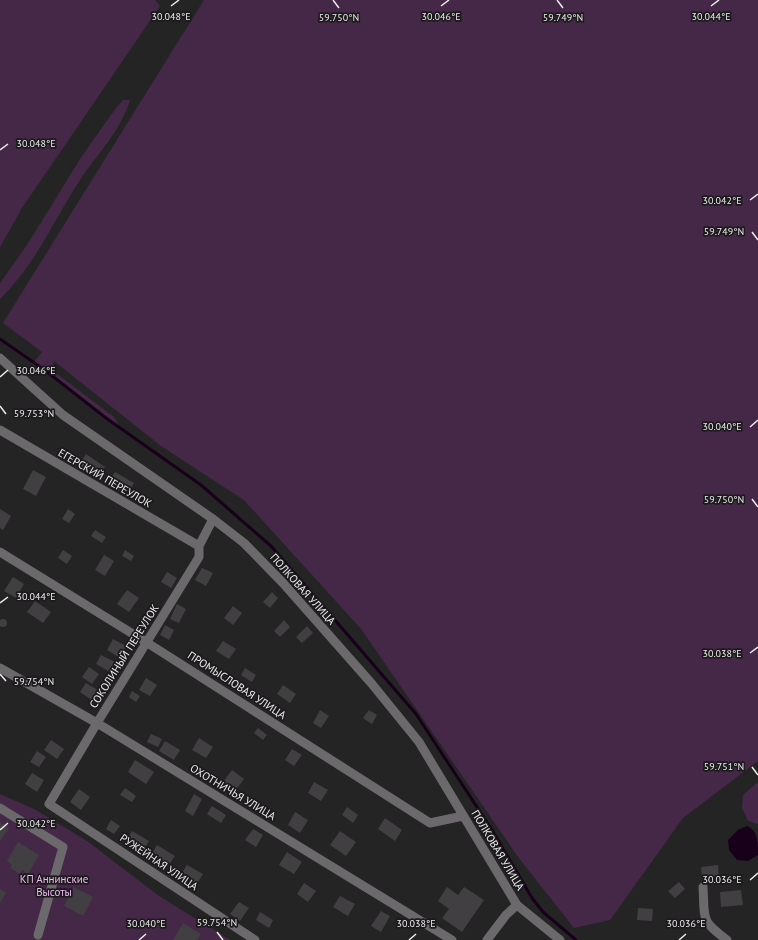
<svg xmlns="http://www.w3.org/2000/svg" width="758" height="940" font-family="'PT Sans',sans-serif">
<style>
.green{fill:#452847}
.water{fill:#18001b}
.lines{fill:none;stroke-linecap:round;stroke-linejoin:round}
.stream{stroke:#18001b;stroke-width:3}
.building{fill:#413f41}
.minor{stroke:#6b696b;stroke-width:9}
.ticks{fill:none;stroke:#edeced;stroke-width:1.5}
.labels{text-anchor:middle;stroke-width:3.5;stroke-linejoin:round;paint-order:stroke}
.street-label{font-size:11px;fill:#edeced;stroke:#1c1a1c}
.park-label{font-size:11px;fill:#f0b9f4;stroke:#1c1a1c}
.ticks-label{font-size:10px;text-anchor:middle;fill:#edeced;stroke:#1c1a1c;stroke-width:3.5;stroke-linejoin:round;paint-order:stroke}
</style>
<rect width="100%" height="100%" fill="#252425"/>
<path class="green" d="M0 0H155L160 6 22 208 0 247Z
M204 0H758V761L683 818 610 920 574 928 518 857 362 630 244 500 161 446 54 361 53 364 57 374 114 417 121 429 114 424 33 363 42 352 3 323Z
M123 100H130C120 132 98 153 80 180 54 220 35 265 0 299V283L27 245 82 156 116 108Z
M758 782V824L748 821 742 808 743 795Z
M0 794 36 810 87 841 159 896 230 940H0Z"/>
<path class="water" d="M747 826C758 830 758 844 758 855L748 861 737 860 729 850 728 840 738 830Z"/>
<g class="lines">
<path class="stream" d="M0 339 46 371 106 418 201 485 271 546 416 714 492 830 532 898 543 912 576 940"/>
</g>
<path class="building" d="M86 454 105 467 98 478 79 465Z
M33 470 46 477 36 496 23 489Z
M115 472 134 483 127 495 107 483Z
M0 509 11 516 3 530 0 528Z
M68 509 75 514 69 523 62 519Z
M95 530 106 537 102 543 91 536Z
M63 550 72 556 67 564 58 558Z
M125 550 134 556 131 561 122 556Z
M104 555 114 561 105 576 95 570Z
M202 568 213 573 206 586 195 580Z
M167 572 177 578 171 588 161 582Z
M13 577 24 584 16 598 4 591Z
M127 590 139 598 129 612 117 604Z
M272 592 278 598 270 608 263 602Z
M35 601 51 612 43 623 27 612Z
M177 604 186 609 179 623 170 619Z
M233 606 242 613 233 625 224 618Z
M-1 623a4 4 0 1 1 8 0a4 4 0 1 1-8 0Z
M284 620 290 627 280 637 274 631Z
M165 625 174 630 169 640 160 635Z
M307 626 313 633 302 643 296 637Z
M113 639 126 646 120 658 107 650Z
M223 641 236 649 229 659 216 651Z
M101 655 115 662 110 672 96 664Z
M89 667 99 674 92 684 82 677Z
M245 668 256 675 252 682 241 675Z
M146 678 157 685 150 696 139 690Z
M86 683 101 692 95 702 80 692Z
M283 685 296 694 290 703 277 694Z
M132 691 140 696 136 702 129 697Z
M320 710 329 716 321 728 313 723Z
M369 710 377 715 372 724 363 718Z
M258 728 267 735 263 740 254 733Z
M151 734 162 739 158 747 147 742Z
M199 738 213 747 206 758 192 750Z
M51 740 64 749 57 759 44 750Z
M165 741 180 750 174 760 159 751Z
M292 749 302 755 294 766 285 760Z
M37 751 46 757 39 767 30 762Z
M135 760 154 772 146 784 128 772Z
M232 770 244 779 235 791 223 782Z
M32 773 44 780 37 792 25 784Z
M314 782 328 790 321 801 308 793Z
M125 788 136 796 132 802 120 795Z
M79 789 90 797 81 810 70 802Z
M194 794 202 799 193 816 185 811Z
M212 806 226 815 221 823 207 814Z
M347 807 358 815 353 823 342 815Z
M295 812 308 820 300 833 288 825Z
M385 818 402 830 395 841 378 829Z
M111 820 120 826 114 834 106 829Z
M0 822 9 828 0 841Z
M253 829 263 835 256 847 245 840Z
M132 831 149 841 143 850 127 840Z
M340 831 356 842 346 856 330 845Z
M18 842 39 855 28 874 22 870 20 874 10 868 12 865 7 861Z
M157 845 175 856 168 866 151 855Z
M287 852 302 862 294 874 279 865Z
M187 865 203 874 196 885 180 876Z
M718 865 719 876 702 878 701 867Z
M679 882 685 889 675 898 668 891Z
M304 883 316 891 308 902 297 894Z
M74 887 93 897 83 916 64 906Z
M447 887 458 895 464 887 484 900 462 932 442 918 449 909 438 901Z
M0 889 6 893 0 903Z
M741 890 743 905 721 907 720 892Z
M340 896 355 904 348 916 333 907Z
M239 902 249 908 240 921 230 914Z
M638 908 653 909 652 921 637 920Z
M381 911 390 916 381 932 371 926Z
M260 912 273 920 269 928 256 920Z
M183 923 201 934 197 940H173Z"/>
<g class="lines">
<path class="minor" d="M0 358 63 415 213 519 244 543 283 583 372 684 419 742 517 905 560 940
M0 430 199 546
M213 519 199 546V557L97 723 49 804 255 940
M0 552 146 642 430 823 463 816
M0 668 97 723 452 940
M0 808 63 847 38 935
M703 887C705 920 700 920 727 940
M487 940 506 915 517 905"/>
</g>
<path class="ticks" d="M333 0 339 8M557 0 563 8M171 6 179 0M441 6 449 0M711 6 719 0M0 150 8 144M750 200 758 194M752 232 758 240M0 377 8 370M0 406 6 414M750 427 758 420M752 499 758 507M0 603 8 597M750 653 758 647M0 674 6 681M752 767 758 775M0 830 8 823M750 880 758 873M217 932 223 940M139 940 146 934M409 940 416 934M679 940 686 934"/>
<g class="labels">
<g class="street-label">
<text transform="translate(105 478) rotate(30)" y="4">ЕГЕРСКИЙ ПЕРЕУЛОК</text>
<text transform="translate(303 589) rotate(48)" y="4">ПОЛКОВАЯ УЛИЦА</text>
<text transform="translate(124 656) rotate(-58)" y="4">СОКОЛИНЫЙ ПЕРЕУЛОК</text>
<text transform="translate(237 685) rotate(33)" y="4">ПРОМЫСЛОВАЯ УЛИЦА</text>
<text transform="translate(233 792) rotate(31)" y="4">ОХОТНИЧЬЯ УЛИЦА</text>
<text transform="translate(498 850) rotate(59)" y="4">ПОЛКОВАЯ УЛИЦА</text>
<text transform="translate(159 862) rotate(34)" y="4">РУЖЕЙНАЯ УЛИЦА</text>
</g>
<g class="park-label">
<text x="54" y="883">КП Аннинские<tspan x="54" dy="13">Высоты</tspan></text>
</g>
</g>
<g class="ticks-label">
<text x="171" y="20">30.048°E</text>
<text x="441" y="20">30.046°E</text>
<text x="711" y="20">30.044°E</text>
<text x="339" y="21">59.750°N</text>
<text x="563" y="21">59.749°N</text>
<text x="36" y="147">30.048°E</text>
<text x="722" y="204">30.042°E</text>
<text x="724" y="235">59.749°N</text>
<text x="36" y="374">30.046°E</text>
<text x="34" y="417">59.753°N</text>
<text x="722" y="430">30.040°E</text>
<text x="724" y="503">59.750°N</text>
<text x="36" y="600">30.044°E</text>
<text x="722" y="657">30.038°E</text>
<text x="34" y="685">59.754°N</text>
<text x="724" y="770">59.751°N</text>
<text x="36" y="827">30.042°E</text>
<text x="722" y="883">30.036°E</text>
<text x="217" y="926">59.754°N</text>
<text x="146" y="927">30.040°E</text>
<text x="416" y="927">30.038°E</text>
<text x="686" y="927">30.036°E</text>
</g>
</svg>
